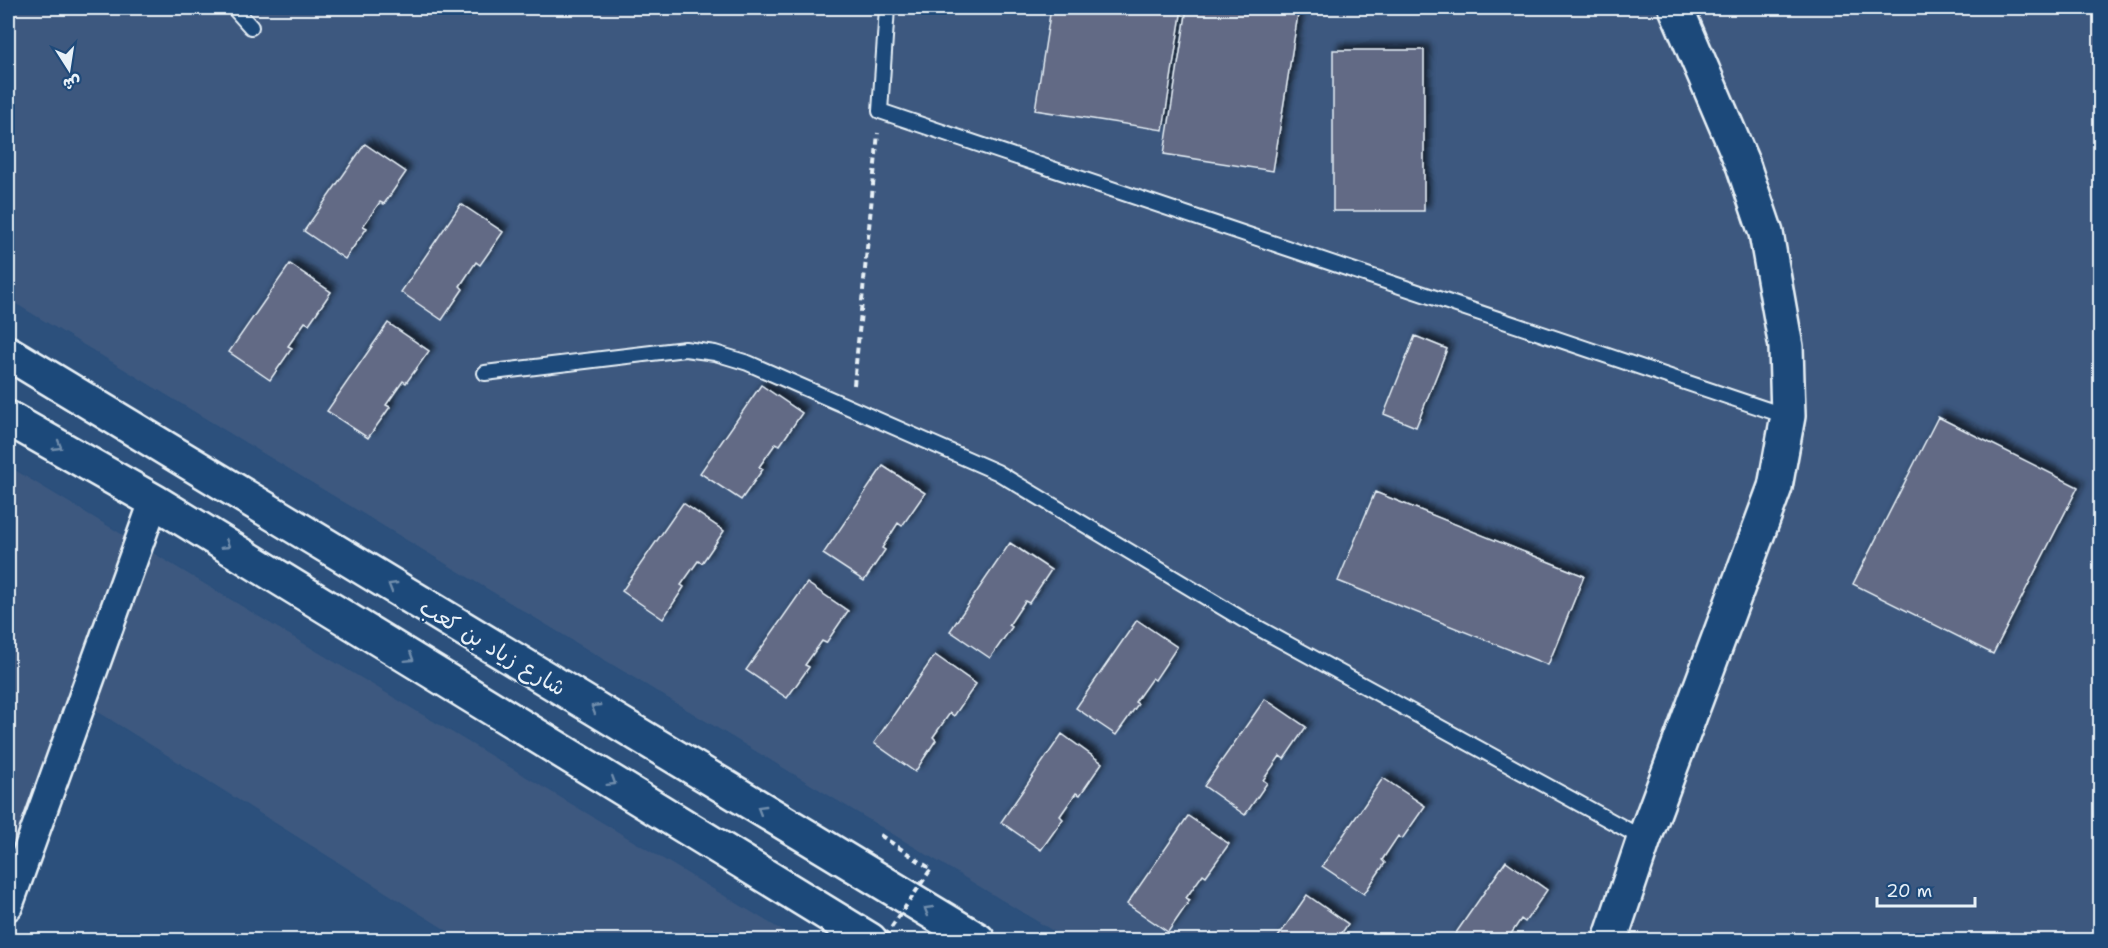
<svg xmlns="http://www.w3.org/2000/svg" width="2108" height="948" font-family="'Shantell Sans','Playpen Sans Arabic',sans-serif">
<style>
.built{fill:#3c587f}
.building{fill:#626a85;stroke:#e8f1f8;stroke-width:1.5;filter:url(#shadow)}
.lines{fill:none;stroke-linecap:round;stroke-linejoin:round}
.lane-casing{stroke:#e8f1f8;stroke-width:18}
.street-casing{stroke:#e8f1f8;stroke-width:33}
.secondary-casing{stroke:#e8f1f8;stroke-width:38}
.highway-casing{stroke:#e8f1f8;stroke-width:38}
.path{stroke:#e8f1f8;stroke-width:4;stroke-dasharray:6 4.5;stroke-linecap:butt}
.lane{stroke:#1f4a7a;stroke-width:14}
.street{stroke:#1f4a7a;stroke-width:28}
.secondary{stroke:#1f4a7a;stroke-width:33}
.highway{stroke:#1f4a7a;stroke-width:33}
.path-bridge{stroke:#e8f1f8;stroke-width:4;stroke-dasharray:6 4.5;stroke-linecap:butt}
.oneway{stroke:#6f8dac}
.labels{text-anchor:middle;stroke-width:4.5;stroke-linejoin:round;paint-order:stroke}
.street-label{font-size:22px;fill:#e8f1f8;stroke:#1f4a7a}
</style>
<defs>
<filter id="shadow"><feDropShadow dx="5.5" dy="-5.5" stdDeviation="3" flood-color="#0009"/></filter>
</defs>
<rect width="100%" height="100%" fill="#2c507c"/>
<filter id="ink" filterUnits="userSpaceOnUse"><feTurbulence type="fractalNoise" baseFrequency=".0167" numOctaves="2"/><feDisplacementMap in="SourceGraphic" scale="12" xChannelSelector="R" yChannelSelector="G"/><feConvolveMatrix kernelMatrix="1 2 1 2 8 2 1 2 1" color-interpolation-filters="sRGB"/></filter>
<g filter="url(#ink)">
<path class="built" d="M8 8H2100V940H1068L8 299Z
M8 466 798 940H462L92 708 8 919Z"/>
<path class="building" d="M1051 8H1182L1163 130 1035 110Z
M1187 8H1299L1273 171 1164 154Z
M1333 50H1424V211H1333Z
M365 144 406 172 384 204 380 202 363 226 367 228 345 259 304 231Z
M461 204 503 232 480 265 476 262 460 286 463 289 442 320 401 292Z
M290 264 331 292 309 324 305 322 288 346 292 348 270 380 229 352Z
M388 323 429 351 406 383 403 381 386 405 390 407 368 438 327 411Z
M1415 336 1447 349 1416 427 1384 414Z
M761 385 802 413 780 445 776 443 759 467 763 469 741 500 700 473Z
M1938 417 2078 487 1993 654 1853 584Z
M883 466 925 493 902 526 898 523 882 548 885 550 864 581 823 554Z
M1375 492 1584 576 1548 665 1338 581Z
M683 503 724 531 702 563 698 561 681 585 684 587 663 619 622 591Z
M1010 543 1051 570 1029 603 1025 601 1009 625 1012 627 990 658 950 631Z
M807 583 848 611 826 643 822 641 805 665 809 667 787 698 746 670Z
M1137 620 1177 647 1155 680 1152 678 1135 702 1138 704 1116 735 1076 708Z
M935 655 976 684 954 716 950 713 933 737 936 740 915 772 874 743Z
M1265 699 1306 727 1284 759 1280 756 1263 780 1267 783 1245 815 1204 786Z
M1062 734 1102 763 1080 795 1076 793 1060 816 1063 819 1041 850 1001 822Z
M1383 778 1425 806 1402 839 1398 836 1382 860 1385 863 1364 894 1322 866Z
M1188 816 1229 844 1206 876 1203 874 1186 898 1190 900 1168 932 1127 904Z
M1506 861 1547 890 1525 922 1521 919 1507 940H1451Z
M1307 895 1348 924 1337 940H1276Z"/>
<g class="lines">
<defs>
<path id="lane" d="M234 8 251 27
M887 8 880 111 1786 416
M485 373 685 349 715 353 748 363 997 472 1242 619 1644 839"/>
<path id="street" d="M8 906 154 501"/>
<path id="secondary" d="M1610 940 1644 839 1775 487 1788 416 1786 347 1766 233 1743 165 1676 8"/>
<path id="highway" d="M8 353 978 940
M8 418 154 501 870 940"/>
</defs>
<use href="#lane" class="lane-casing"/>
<use href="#street" class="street-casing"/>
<use href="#secondary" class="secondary-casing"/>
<use href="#highway" class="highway-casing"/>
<path class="path" d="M854 385 878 133"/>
<use href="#lane" class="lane"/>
<use href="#street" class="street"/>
<use href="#secondary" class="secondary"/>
<use href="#highway" class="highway"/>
<path class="path-bridge" d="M880 835 931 869 883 940"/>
</g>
<defs><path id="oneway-chevron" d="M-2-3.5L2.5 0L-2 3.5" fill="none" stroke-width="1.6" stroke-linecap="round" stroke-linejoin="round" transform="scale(1.5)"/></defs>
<g class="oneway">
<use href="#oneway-chevron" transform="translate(58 446) rotate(30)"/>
<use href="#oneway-chevron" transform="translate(226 545) rotate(32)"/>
<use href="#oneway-chevron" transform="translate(392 586) rotate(-149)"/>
<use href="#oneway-chevron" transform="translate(410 658) rotate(32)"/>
<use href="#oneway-chevron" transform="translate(595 708) rotate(-149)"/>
<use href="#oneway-chevron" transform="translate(612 782) rotate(32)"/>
<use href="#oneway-chevron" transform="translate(761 809) rotate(-149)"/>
<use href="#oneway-chevron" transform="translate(928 910) rotate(-149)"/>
</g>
</g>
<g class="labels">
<g class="street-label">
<text transform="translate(493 647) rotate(31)" y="8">شارع زياد بن كعب</text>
</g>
</g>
<rect width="2108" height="948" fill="none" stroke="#1f4a7a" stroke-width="30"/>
<rect x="15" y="15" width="2078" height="918" fill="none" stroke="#e8f1f8" stroke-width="2" filter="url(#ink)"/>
<g transform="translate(69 69) rotate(168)" stroke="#1f4a7a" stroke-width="4.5" paint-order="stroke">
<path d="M0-4.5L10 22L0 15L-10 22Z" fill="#e8f1f8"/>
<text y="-9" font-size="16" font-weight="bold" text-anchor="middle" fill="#e8f1f8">ش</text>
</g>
<path d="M1877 897v9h98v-9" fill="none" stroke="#e8f1f8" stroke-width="3"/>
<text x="1886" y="897" font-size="18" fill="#e8f1f8" stroke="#1f4a7a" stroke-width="4.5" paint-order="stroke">20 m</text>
</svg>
